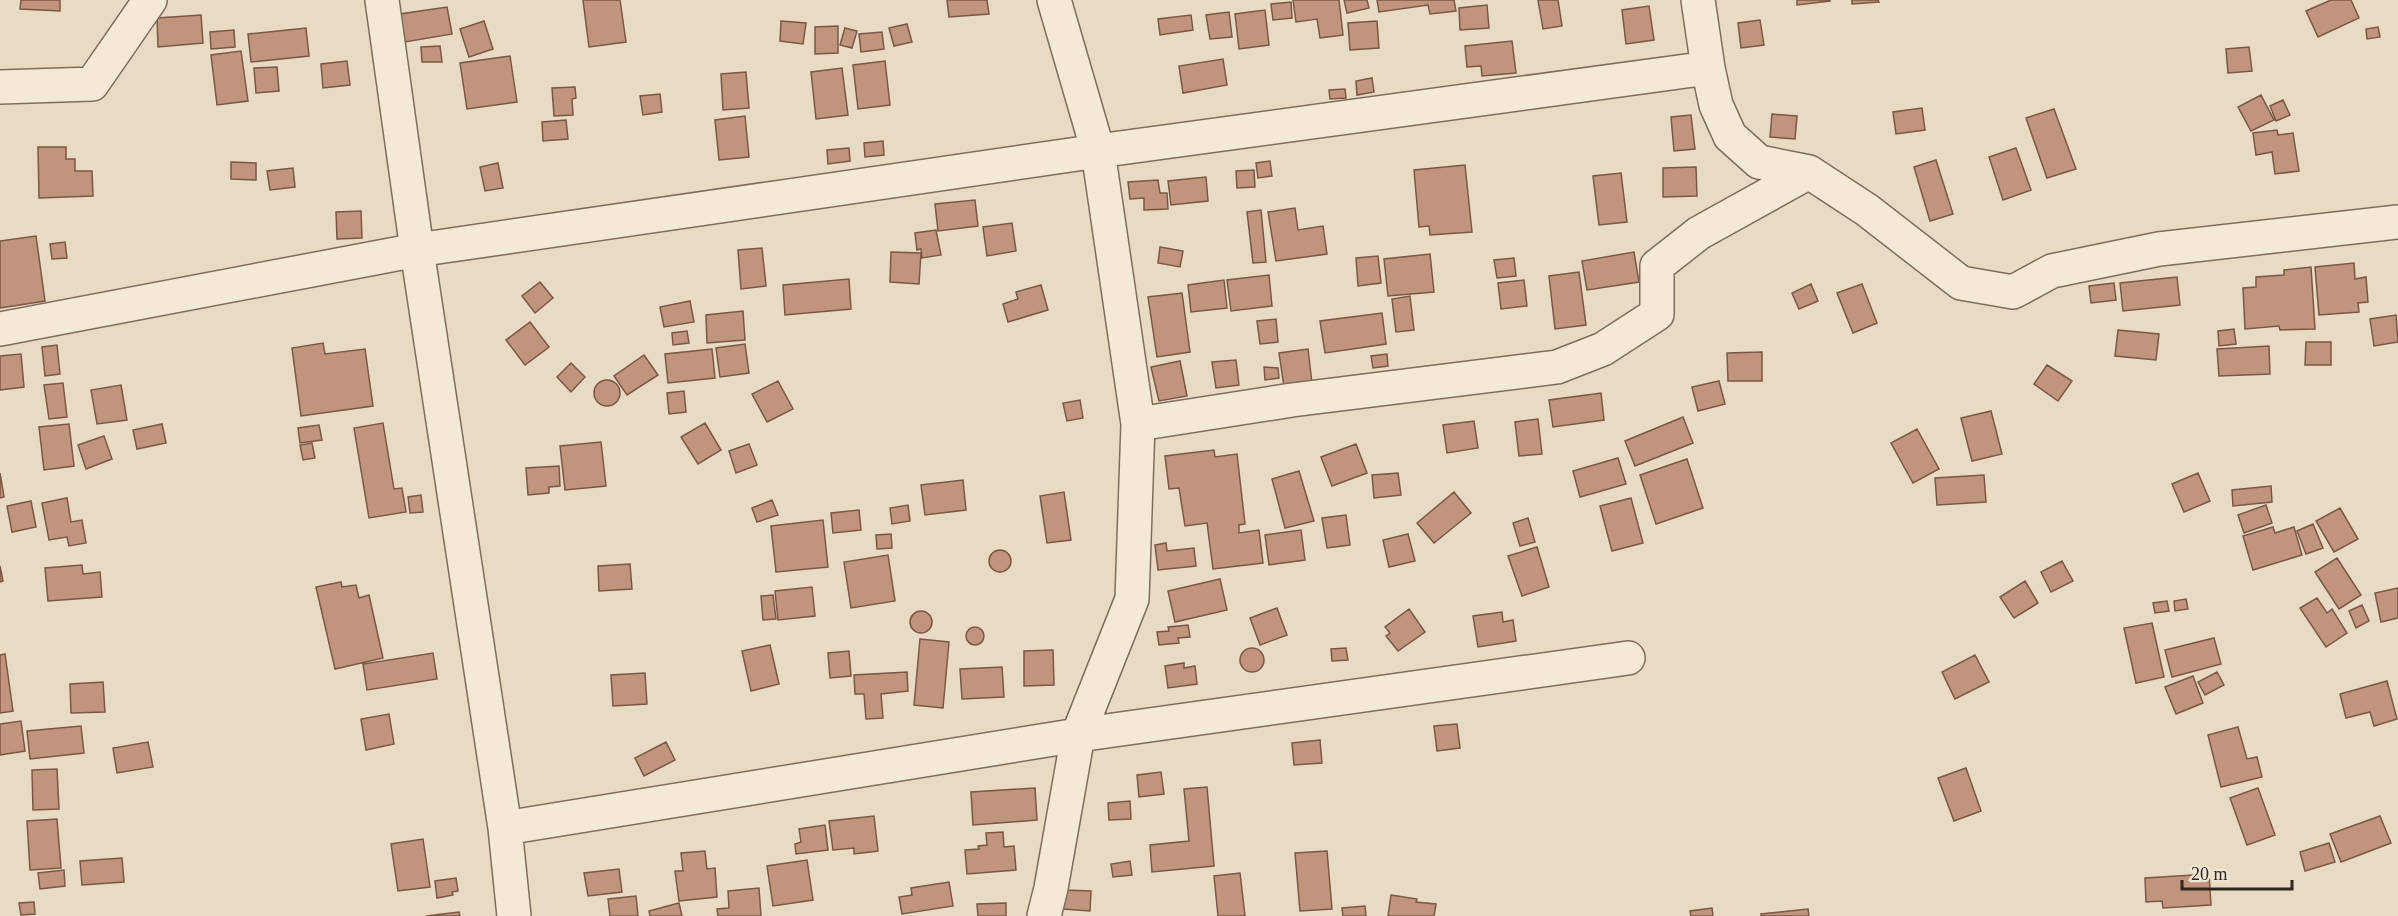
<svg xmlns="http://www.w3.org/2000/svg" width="2398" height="916" font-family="'Times New Roman',serif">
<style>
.building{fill:#c1957d;stroke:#7b5745;stroke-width:1.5}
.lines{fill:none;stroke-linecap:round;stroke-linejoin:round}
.minor-casing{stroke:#7f6d5c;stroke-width:36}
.minor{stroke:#f4e9d5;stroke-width:33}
</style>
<rect width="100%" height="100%" fill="#e8dac3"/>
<path class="building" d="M21 0H60V11L20 9Z
M583 0H620L626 42 589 47Z
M947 0H987L989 14 949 17Z
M1293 0H1339L1343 35 1320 38 1317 19 1296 22Z
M1344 0H1367L1369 8 1347 13Z
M1377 0H1454L1456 11 1430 14 1428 5 1379 12Z
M1538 0H1558L1562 26 1543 29Z
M1797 0H1830V1L1797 5Z
M1852 0H1878L1879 2 1852 4Z
M2331 0H2351L2359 18 2318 37 2306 11Z
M1291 2 1292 18 1273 20 1271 4Z
M1487 5 1489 28 1460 30 1459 8Z
M1649 6 1654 40 1626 44 1622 10Z
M447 7 452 34 405 42 400 14Z
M1265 10 1269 45 1239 49 1235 14Z
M1229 12 1232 37 1210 39 1206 15Z
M201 15 203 43 158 47 157 18Z
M1191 15 1193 30 1160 35 1158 19Z
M1760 20 1764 45 1741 48 1738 23Z
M484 21 493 49 469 57 460 29Z
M781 21 806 23 803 44 780 41Z
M1377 21 1379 48 1350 50 1348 23Z
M907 24 912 42 894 46 889 28Z
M838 26V53L815 54V27Z
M2378 27 2380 37 2367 39 2366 29Z
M306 28 309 56 251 62 248 34Z
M845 28 857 31 852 48 840 45Z
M234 30 235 47 211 49 210 32Z
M882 32 884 49 861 52 859 34Z
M1512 41 1516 73 1482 76 1481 66 1467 67 1465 46Z
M440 46 442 62H422L421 47Z
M2249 47 2252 71 2228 73 2226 49Z
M241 51 248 101 217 105 211 55Z
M510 56 517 102 467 109 460 63Z
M1223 59 1227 85 1183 93 1179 66Z
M347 61 350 85 323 88 321 64Z
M885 61 890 105 858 109 853 65Z
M277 67 279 91 256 93 254 68Z
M842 68 848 115 816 119 811 72Z
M746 72 749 108 723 110 721 74Z
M1372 78 1374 92 1357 95 1356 81Z
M575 87 576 98 572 99 573 115 554 116 552 88Z
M1345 89 1346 98 1330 99 1329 90Z
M660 94 662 112 643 115 640 96Z
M2261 95 2274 120 2251 131 2238 107Z
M2283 100 2290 115 2276 121 2270 106Z
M1922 108 1925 130 1896 134 1893 112Z
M2054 109 2076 169 2047 178 2026 118Z
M1772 114 1797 116 1795 139 1770 137Z
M1691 115 1695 149 1674 151 1671 117Z
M745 116 749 157 719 160 715 120Z
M566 120 568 139 543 141 542 122Z
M2277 130 2278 135 2293 133 2299 171 2275 174 2272 152 2256 155 2253 133Z
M883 141 884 155 865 157 864 143Z
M38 147H66V159H75V171H92L93 196 39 198Z
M849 148 850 161 828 164 827 150Z
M2016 148 2031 190 2003 200 1989 157Z
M1936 160 1953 214 1930 221 1914 167Z
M1270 161 1272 176 1258 178 1256 163Z
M231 162 256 163V180L231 179Z
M498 163 503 188 485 191 480 167Z
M1465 165 1472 232 1430 235 1429 226 1419 227 1414 170Z
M1696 167 1697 196 1663 197V168Z
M293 168 295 187 270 190 267 171Z
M1254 170 1255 187 1237 188 1236 171Z
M1621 173 1627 222 1599 225 1593 176Z
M1206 177 1208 201 1171 205 1168 181Z
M1158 180 1160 193H1167L1168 209 1144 210V198L1130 199 1128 182Z
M975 200 978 226 938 231 935 204Z
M1295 208 1298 230 1323 226 1327 254 1276 261 1268 212Z
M1261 210 1266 262 1253 263 1247 212Z
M361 211 362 238 337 239 336 212Z
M1012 223 1016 251 987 256 983 227Z
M936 230 941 255 922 258 921 249 917 250 915 233Z
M36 236 45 301 0 308V241Z
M65 242 67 258 52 259 50 244Z
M1160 247 1183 251 1180 267 1158 263Z
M762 248 766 286 741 289 738 250Z
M891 252 921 253 919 284 890 282Z
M1634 252 1639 282 1587 290 1582 261Z
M1430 254 1434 292 1388 296 1384 259Z
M1378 256 1381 283 1358 286 1356 258Z
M1514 258 1516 276 1497 278 1494 260Z
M2354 263 2355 279 2366 277 2368 302 2358 303 2359 312 2319 315 2315 267Z
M2311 267 2315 329 2280 330 2279 326 2245 329 2243 288 2256 287V277L2284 275V270Z
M1579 272 1586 325 1555 329 1549 276Z
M1269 275 1272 306 1231 311 1227 280Z
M2177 277 2180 305 2123 311 2120 283Z
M849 279 851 309 785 315 783 285Z
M1224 280 1227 308 1191 312 1188 285Z
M1524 280 1527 306 1501 309 1498 283Z
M540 282 553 298 535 313 522 296Z
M2114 283 2116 300 2091 303 2089 286Z
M1811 284 1818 301 1799 309 1792 293Z
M1862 284 1877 323 1853 333 1837 293Z
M1041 285 1048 310 1008 322 1003 304 1018 299 1016 292Z
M1182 293 1190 352 1157 357 1148 297Z
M1410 296 1414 330 1396 332 1392 299Z
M690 301 694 322 664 327 660 307Z
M743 311 745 340 707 343 706 315Z
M1382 313 1386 344 1325 353 1320 321Z
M2396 315 2398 342 2374 346 2370 319Z
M1276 319 1278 342 1260 344 1257 321Z
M530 322 549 347 525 365 506 340Z
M2234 329 2236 344 2219 346 2218 331Z
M2118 330 2159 334 2156 360 2115 356Z
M687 331 689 343 673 345 672 333Z
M2306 342H2331V365H2305Z
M323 343 325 354 365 349 373 406 301 416 292 348Z
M745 344 749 373 720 377 716 348Z
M57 345 60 374 45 376 42 347Z
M2269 346 2270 374 2219 376 2217 349Z
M712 349 715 378 668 383 665 354Z
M1308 349 1312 383 1284 387 1279 353Z
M1762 352V381H1728L1727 353Z
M21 354 24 387 0 390V356Z
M1387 354 1388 366 1373 368 1371 356Z
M644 355 658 375 627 395 614 376Z
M1236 360 1239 385 1216 388 1212 362Z
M1180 361 1187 396 1159 401 1151 367Z
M571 363 585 377 571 392 557 377Z
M2047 365 2072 381 2058 401 2034 384Z
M1264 367 1278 368 1279 378 1265 380Z
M594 393a13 13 0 1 1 26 0a13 13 0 1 1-26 0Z
M778 381 793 409 767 422 752 394Z
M1719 381 1725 404 1698 411 1692 387Z
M63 383 67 417 49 419 44 385Z
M121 385 127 420 97 424 91 390Z
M684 391 686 412 669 414 667 393Z
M1601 393 1604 420 1553 427 1549 400Z
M1080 400 1083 418 1067 421 1063 403Z
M1991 411 2002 454 1972 461 1961 418Z
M1683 417 1693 443 1635 466 1625 441Z
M1538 419 1542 454 1519 456 1515 422Z
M1474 421 1478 448 1447 453 1443 425Z
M383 423 394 489 402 488 406 512 369 518 354 428Z
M705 423 721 450 698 464 681 437Z
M69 424 74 466 44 470 39 427Z
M162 424 166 443 137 449 133 430Z
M319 425 322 440 300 443 298 428Z
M1917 429 1939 469 1913 483 1891 443Z
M104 436 112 459 86 469 78 445Z
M601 442 606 486 565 490 560 446Z
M312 443 315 458 303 460 300 445Z
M749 444 757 465 736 473 729 451Z
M1356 444 1367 473 1332 486 1321 457Z
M1214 450 1215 457 1237 454 1245 524 1239 525V533L1259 530 1263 563 1213 569 1207 523 1185 526 1179 488 1169 489 1165 456Z
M1618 458 1626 484 1580 497 1573 471Z
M1687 459 1703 508 1656 524 1640 475Z
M559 466 560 486 549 487V493L528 495 526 468Z
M1299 471 1314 521 1285 528 1272 479Z
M0 473 4 497 0 498Z
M1398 473 1401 495 1374 498 1372 475Z
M2198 473 2210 501 2184 512 2172 484Z
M1984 475 1986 502 1937 505 1935 478Z
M963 480 966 510 925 515 921 485Z
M2271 486 2272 502 2233 506 2232 490Z
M1064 492 1071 540 1047 543 1040 496Z
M1454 492 1471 513 1434 543 1417 523Z
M421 495 423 512 410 513 408 497Z
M67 498 71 522 82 520 86 543 69 546 67 537 49 540 42 503Z
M1631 498 1643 543 1612 551 1600 506Z
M772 500 778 515 757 522 752 508Z
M31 501 36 527 12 532 7 506Z
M908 505 910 521 892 524 890 508Z
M2266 505 2272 523 2244 533 2238 515Z
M2340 508 2358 539 2334 552 2316 521Z
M859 510 861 530 833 533 831 513Z
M1346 515 1350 545 1327 548 1322 518Z
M1528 518 1535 542 1520 546 1513 523Z
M823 520 828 567 776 572 771 526Z
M2313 524 2323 548 2306 554 2297 531Z
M2273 527 2275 533 2294 527 2302 555 2253 570 2243 536Z
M1301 530 1305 560 1269 565 1265 535Z
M891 534 892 548 877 549 876 535Z
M1408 534 1415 561 1389 567 1383 540Z
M1166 543 1167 551 1194 548 1196 566 1158 570 1155 545Z
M1537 547 1549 587 1522 596 1508 556Z
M989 561a11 11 0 1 1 22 0a11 11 0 1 1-22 0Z
M888 555 895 601 851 608 844 562Z
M2337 558 2361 595 2339 609 2315 572Z
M2062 561 2073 581 2051 592 2041 572Z
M630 564 632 589 599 591 598 566Z
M82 565 83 574 100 572 102 597 48 601 45 568Z
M0 566 3 581 0 582Z
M1220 579 1227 610 1175 622 1168 591Z
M2025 581 2038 603 2014 618 2000 597Z
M341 582 342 587 356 585 359 598 369 595 383 658 335 669 316 587Z
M812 587 815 616 778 620 775 591Z
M2398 588V618L2381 622 2375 593Z
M773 595 776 619 763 620 761 596Z
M2317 598 2327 613 2332 609 2347 633 2326 647 2300 608Z
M2186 599 2188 609 2175 611 2174 601Z
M2167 601 2169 611 2155 613 2153 603Z
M2362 605 2369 621 2356 628 2349 611Z
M1277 608 1287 635 1260 645 1250 618Z
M1409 609 1425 632 1398 651 1386 636 1390 633 1385 627Z
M910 622a11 11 0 1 1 22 0a11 11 0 1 1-22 0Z
M1502 612 1503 622 1513 620 1516 641 1478 647 1473 616Z
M2152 623 2164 677 2136 683 2124 628Z
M1188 625 1190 637 1178 638 1179 643 1159 645 1157 632 1169 631 1168 627Z
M966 636a9 9 0 1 1 18 0a9 9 0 1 1-18 0Z
M2214 638 2221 664 2172 677 2165 650Z
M920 639 949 642 943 708 914 705Z
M770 645 779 684 751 691 742 651Z
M1346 648 1348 660 1332 661 1331 649Z
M1240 660a12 12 0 1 1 24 0a12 12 0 1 1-24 0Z
M1053 650 1054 685 1024 686V651Z
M849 651 851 676 830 678 828 653Z
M433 653 437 679 367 690 363 664Z
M5 654 13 711 0 713V655Z
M1975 655 1989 682 1955 699 1942 672Z
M1184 663V668L1195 666 1197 684 1168 688 1165 666Z
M1002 667 1004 697 962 699 960 669Z
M907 672 908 691 881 694 883 718 866 719 864 694H855L854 675Z
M2217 672 2224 685 2205 695 2198 682Z
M645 673 647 704 613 706 611 675Z
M2193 676 2203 703 2176 714 2165 687Z
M2387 681 2397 719 2374 726 2370 712 2346 718 2340 694Z
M103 682 105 712 71 713 70 684Z
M389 714 394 744 366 750 361 719Z
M21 721 25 751 0 755V724Z
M1457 724 1460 748 1437 751 1434 726Z
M81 726 84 753 30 759 27 731Z
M2238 727 2247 759 2257 757 2262 777 2221 787 2208 735Z
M1320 740 1322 763 1294 765 1292 743Z
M148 742 153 767 117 773 113 748Z
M666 742 675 760 644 776 635 758Z
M1966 768 1981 811 1954 821 1938 778Z
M57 769 59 809 33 810 32 770Z
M1161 772 1164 794 1139 797 1137 775Z
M1207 787 1214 866 1152 872 1150 845 1189 841 1184 789Z
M1035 788 1037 820 973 825 971 792Z
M2258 788 2275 835 2247 845 2230 798Z
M1130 801 1131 819 1109 820 1108 803Z
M874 816 878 851 854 854V848L833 850 829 821Z
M2380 816 2391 843 2341 862 2330 834Z
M57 819 61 868 30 870 27 821Z
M825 825 828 850 796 854 795 844 801 842 799 829Z
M1003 832 1004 847 1014 846 1016 870 967 874 965 850 979 849 978 846 987 845 986 833Z
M423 839 430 887 398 891 391 844Z
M2329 843 2335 862 2305 871 2300 852Z
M705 851 707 869 715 868 717 897 679 901 675 871H683L681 853Z
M1327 851 1332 909 1300 911 1295 853Z
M122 858 124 882 82 885 80 861Z
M807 860 813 900 773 906 767 866Z
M1130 861 1132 875 1113 877 1111 864Z
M619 869 622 892 588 896 584 873Z
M64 870 65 886 40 889 38 873Z
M1240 873 1245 916H1218L1214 876Z
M2209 874 2211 905 2163 908 2162 901 2146 902 2145 878Z
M456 878 458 891 452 892 453 895 437 898 435 881Z
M949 882 953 906 902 914 899 897 912 895 911 888Z
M759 888 761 916H718L717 909 729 908 728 891Z
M1064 890 1091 891 1090 911 1063 909Z
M1391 895 1417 899 1416 902 1436 904 1434 916H1388Z
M636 896 638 916H610L608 899Z
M34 902 35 914 21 915 19 903Z
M679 903 682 916H650L649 911Z
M1006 903V916H978L977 904Z
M1365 906 1366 916H1343L1342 908Z
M1712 908 1713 916H1691L1690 911Z
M1808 909 1809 916H1761V914Z
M459 912 460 916H426Z"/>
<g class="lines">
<defs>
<path id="minor" d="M382 0 417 250 505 828 514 916
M1698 0 1708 68 1716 105 1730 136 1759 162 1809 172 1867 210 1961 283 2013 292 2052 271 2159 249 2398 222
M0 87 92 84 150 0
M0 329 417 250 1098 151 1708 68
M1138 424 1292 400 1557 367 1603 349 1657 314V266L1699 233 1809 172
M505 828 1078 735 1628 658
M1044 916 1051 888 1078 735 1132 599 1138 424 1098 151 1054 0"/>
</defs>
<use href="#minor" class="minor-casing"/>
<use href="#minor" class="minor"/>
</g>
<path d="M2182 880v9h110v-9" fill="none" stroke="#31261e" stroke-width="3"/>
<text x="2191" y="880" font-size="18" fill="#31261e" stroke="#f0e5d1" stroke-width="4.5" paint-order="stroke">20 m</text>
</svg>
